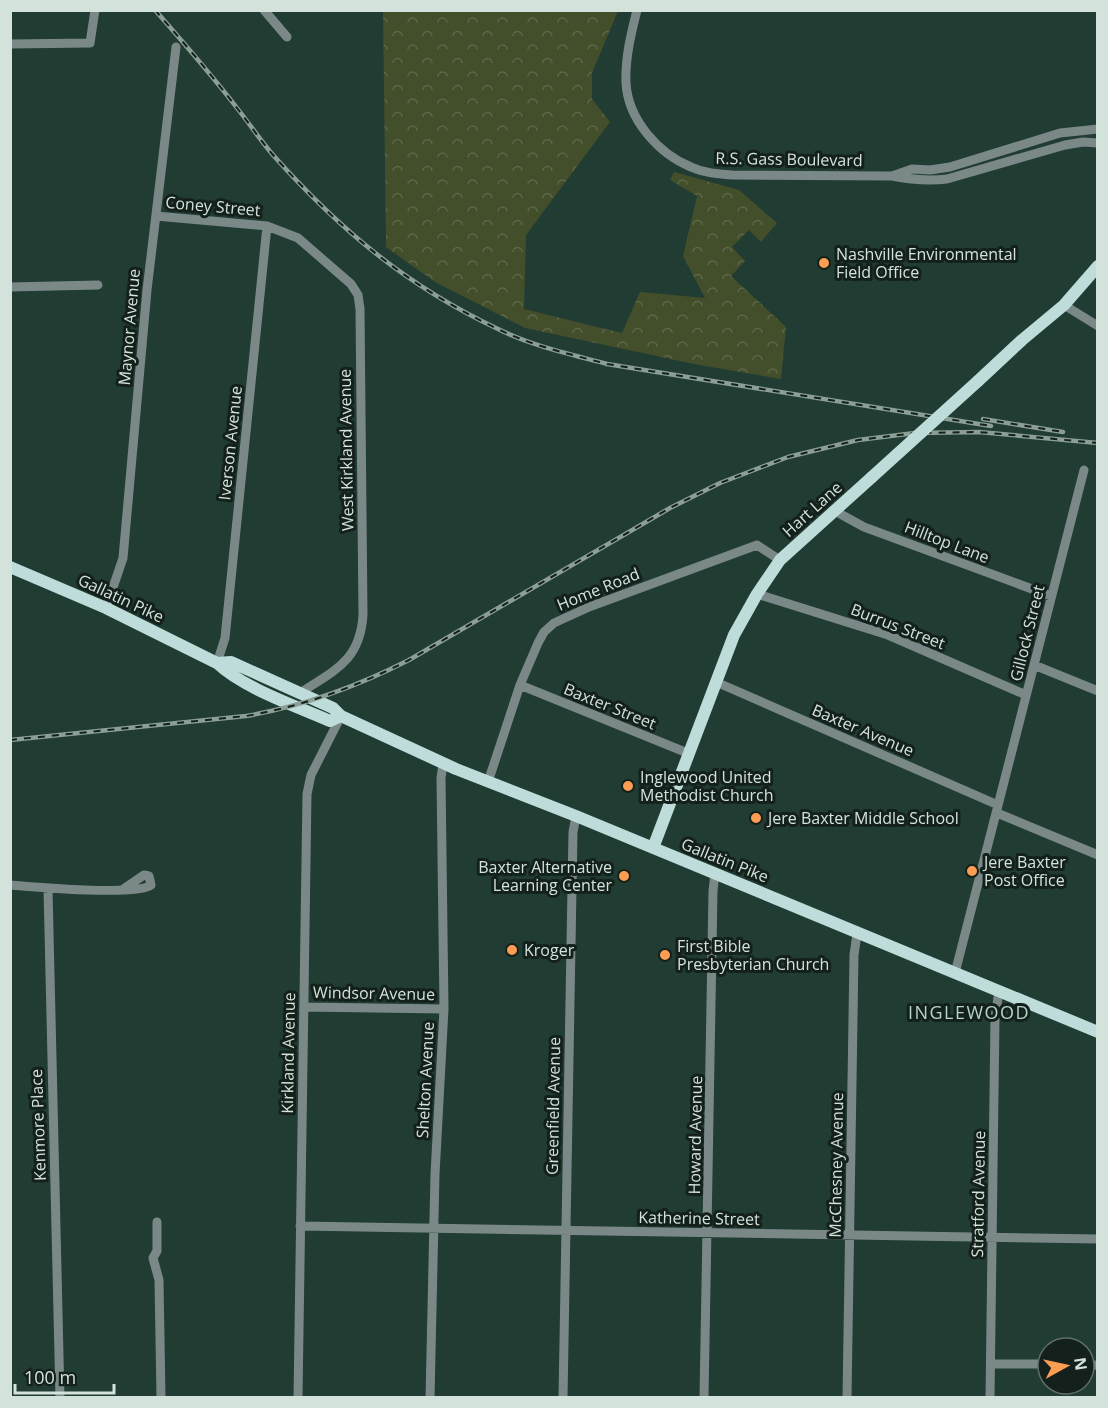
<svg xmlns="http://www.w3.org/2000/svg" width="1108" height="1408" font-family="'Open Sans',sans-serif">
<style>
.forest{fill:url(#forest-crowns)}
.lines{fill:none;stroke-linecap:round;stroke-linejoin:round}
.minor{stroke:#7a8988;stroke-width:9}
.major{stroke:#bedcda;stroke-width:12}
.rail-casing{stroke:#8b9f97;stroke-width:4.5}
.rail{stroke:#14201b;stroke-width:2;stroke-dasharray:7;stroke-linecap:butt}
.major-bridge{stroke:#bedcda;stroke-width:12}
.poi-dot{fill:#fc9d54;stroke:#14201b;stroke-width:2}
.labels{text-anchor:middle;stroke-width:6;stroke-linejoin:round;paint-order:stroke}
.street-label{font-size:16px;fill:#d3e2db;stroke:#14201b}
.poi-label{font-size:16px;fill:#d3e2db;stroke:#14201b;text-anchor:start}
.neighbourhood-label{font-size:18px;letter-spacing:1.5px;fill:#b4d4c6;stroke:#14201b}
</style>
<defs>
<pattern id="forest-crowns" width="20" height="18" patternUnits="userSpaceOnUse" patternTransform="scale(1.5)"><rect width="20" height="18" fill="#434e2b"/><path d="M2 6a3 3 0 1 1 6 0M12 15a3 3 0 1 1 6 0" fill="none" stroke="#5d6749"/></pattern>
</defs>
<rect width="100%" height="100%" fill="#213c32"/>
<path class="forest" d="M383 11H618L592 73V99L610 122 526 235 524 309 622 333 640 292 705 298 683 256 697 196 670 180 674 172 739 190 777 223 761 242 749 230 732 247 745 261 731 276 786 327 781 379 699 365 525 328 435 282 386 247Z"/>
<g class="lines">
<path class="minor" d="M264 10 287 37
M637 10C631 34 625 58 626 83 628 120 659 154 691 167 704 173 718 174 732 175L892 176C912 180 928 181 947 179L1065 145 1083 142 1098 143
M10 44 90 43 95 10
M892 176 912 169 930 170 950 167 1060 133 1098 129
M156 216 267 226 298 238 351 284 358 295 360 309 363 615C360 661 335 670 300 693
M10 287 98 285
M1064 305 1098 326
M835 511 864 527 1051 596
M757 594 888 635 1026 695
M106 608 123 558 147 290 176 47
M217 663 225 638 267 226
M1034 665 1098 691
M716 682 998 805
M520 685 690 754
M488 782 520 685 538 643 544 632 554 623 589 607 757 545 780 560
M997 813 1098 855
M10 885C33 887 138 896 151 885L149 876 144 875 122 890
M48 889 60 1398
M955 973 1084 470
M304 1007 444 1009
M157 1222V1251L153 1258 159 1280 161 1398
M300 1226 1098 1239
M991 1364H1048
M1084 1365H1098
M298 1398 307 794 311 775 341 716
M430 1398 435 1174 444 1009 441 778 443 764
M563 1398 573 832 576 816
M704 1398 713 891 715 873
M847 1398 854 955 857 934
M990 1398 995 1018 999 991"/>
<path class="major" d="M978 381 1022 340 1064 305 1098 266
M10 567 106 608 217 663C243 688 296 706 330 721L341 716
M217 663 231 662 333 708 341 716 456 769 576 816 1098 1032
M653 848 734 635 757 594 780 560 872 477"/>
<defs>
<path id="rail" d="M155 10C183 42 211 74 237 108 249 123 260 140 273 155 340 230 407 286 498 329 532 346 570 354 607 364L991 426
M983 419 1063 432
M10 740 246 716C304 706 356 687 409 660L670 508 720 483 788 457 858 440 915 433 979 432 1098 443"/>
</defs>
<use href="#rail" class="rail-casing"/>
<use href="#rail" class="rail"/>
<path class="major-bridge" d="M872 477 978 381"/>
</g>
<g class="poi-dot">
<circle cx="824" cy="263" r="6"/>
<circle cx="628" cy="786" r="6"/>
<circle cx="756" cy="818" r="6"/>
<circle cx="972" cy="871" r="6"/>
<circle cx="624" cy="876" r="6"/>
<circle cx="512" cy="950" r="6"/>
<circle cx="665" cy="955" r="6"/>
</g>
<g class="labels">
<g class="street-label">
<text transform="translate(789 159) rotate(1)" y="6">R.S. Gass Boulevard</text>
<text transform="translate(213 206) rotate(5)" y="6">Coney Street</text>
<text transform="translate(129 327) rotate(-85)" y="6">Maynor Avenue</text>
<text transform="translate(230 443) rotate(-84)" y="6">Iverson Avenue</text>
<text transform="translate(346 450) rotate(-91)" y="6">West Kirkland Avenue</text>
<text transform="translate(812 509) rotate(-42)" y="6">Hart Lane</text>
<text transform="translate(947 542) rotate(21)" y="6">Hilltop Lane</text>
<text transform="translate(598 589) rotate(-22)" y="6">Home Road</text>
<text transform="translate(121 598) rotate(25)" y="6">Gallatin Pike</text>
<text transform="translate(898 626) rotate(21)" y="6">Burrus Street</text>
<text transform="translate(1027 633) rotate(-76)" y="6">Gillock Street</text>
<text transform="translate(610 706) rotate(22)" y="6">Baxter Street</text>
<text transform="translate(863 730) rotate(23)" y="6">Baxter Avenue</text>
<text transform="translate(725 860) rotate(22)" y="6">Gallatin Pike</text>
<text transform="translate(374 993) rotate(1)" y="6">Windsor Avenue</text>
<text transform="translate(288 1053) rotate(-89)" y="6">Kirkland Avenue</text>
<text transform="translate(425 1080) rotate(-87)" y="6">Shelton Avenue</text>
<text transform="translate(553 1106) rotate(-89)" y="6">Greenfield Avenue</text>
<text transform="translate(38 1125) rotate(-92)" y="6">Kenmore Place</text>
<text transform="translate(695 1135) rotate(-89)" y="6">Howard Avenue</text>
<text transform="translate(836 1165) rotate(-89)" y="6">McChesney Avenue</text>
<text transform="translate(978 1194) rotate(-89)" y="6">Stratford Avenue</text>
<text transform="translate(699 1218) rotate(1)" y="6">Katherine Street</text>
</g>
<g class="poi-label">
<text x="836" y="260">Nashville Environmental<tspan x="836" dy="18">Field Office</tspan></text>
<text x="640" y="783">Inglewood United<tspan x="640" dy="18">Methodist Church</tspan></text>
<text x="768" y="824">Jere Baxter Middle School</text>
<text x="984" y="868">Jere Baxter<tspan x="984" dy="18">Post Office</tspan></text>
<text x="612" y="873" text-anchor="end">Baxter Alternative<tspan x="612" dy="18">Learning Center</tspan></text>
<text x="677" y="952">First Bible<tspan x="677" dy="18">Presbyterian Church</tspan></text>
<text x="524" y="956">Kroger</text>
</g>
<g class="neighbourhood-label">
<text x="969" y="1019">INGLEWOOD</text>
</g>
</g>
<rect width="1108" height="1408" fill="none" stroke="#d3e2db" stroke-width="24"/>
<g transform="translate(1066 1366) rotate(82)"><circle r="28" fill="#14201b" stroke="#606e68" stroke-width="1.5"/>
<path d="M0-4.5L10 22L0 15L-10 22Z" fill="#fc9d54"/>
<text y="-9" font-size="16" font-weight="bold" text-anchor="middle" fill="#d3e2db">N</text>
</g>
<path d="M15 1384v9h99v-9" fill="none" stroke="#d3e2db" stroke-width="3"/>
<text x="24" y="1384" font-size="18" fill="#d3e2db" stroke="#14201b" stroke-width="4.5" paint-order="stroke">100 m</text>
</svg>
